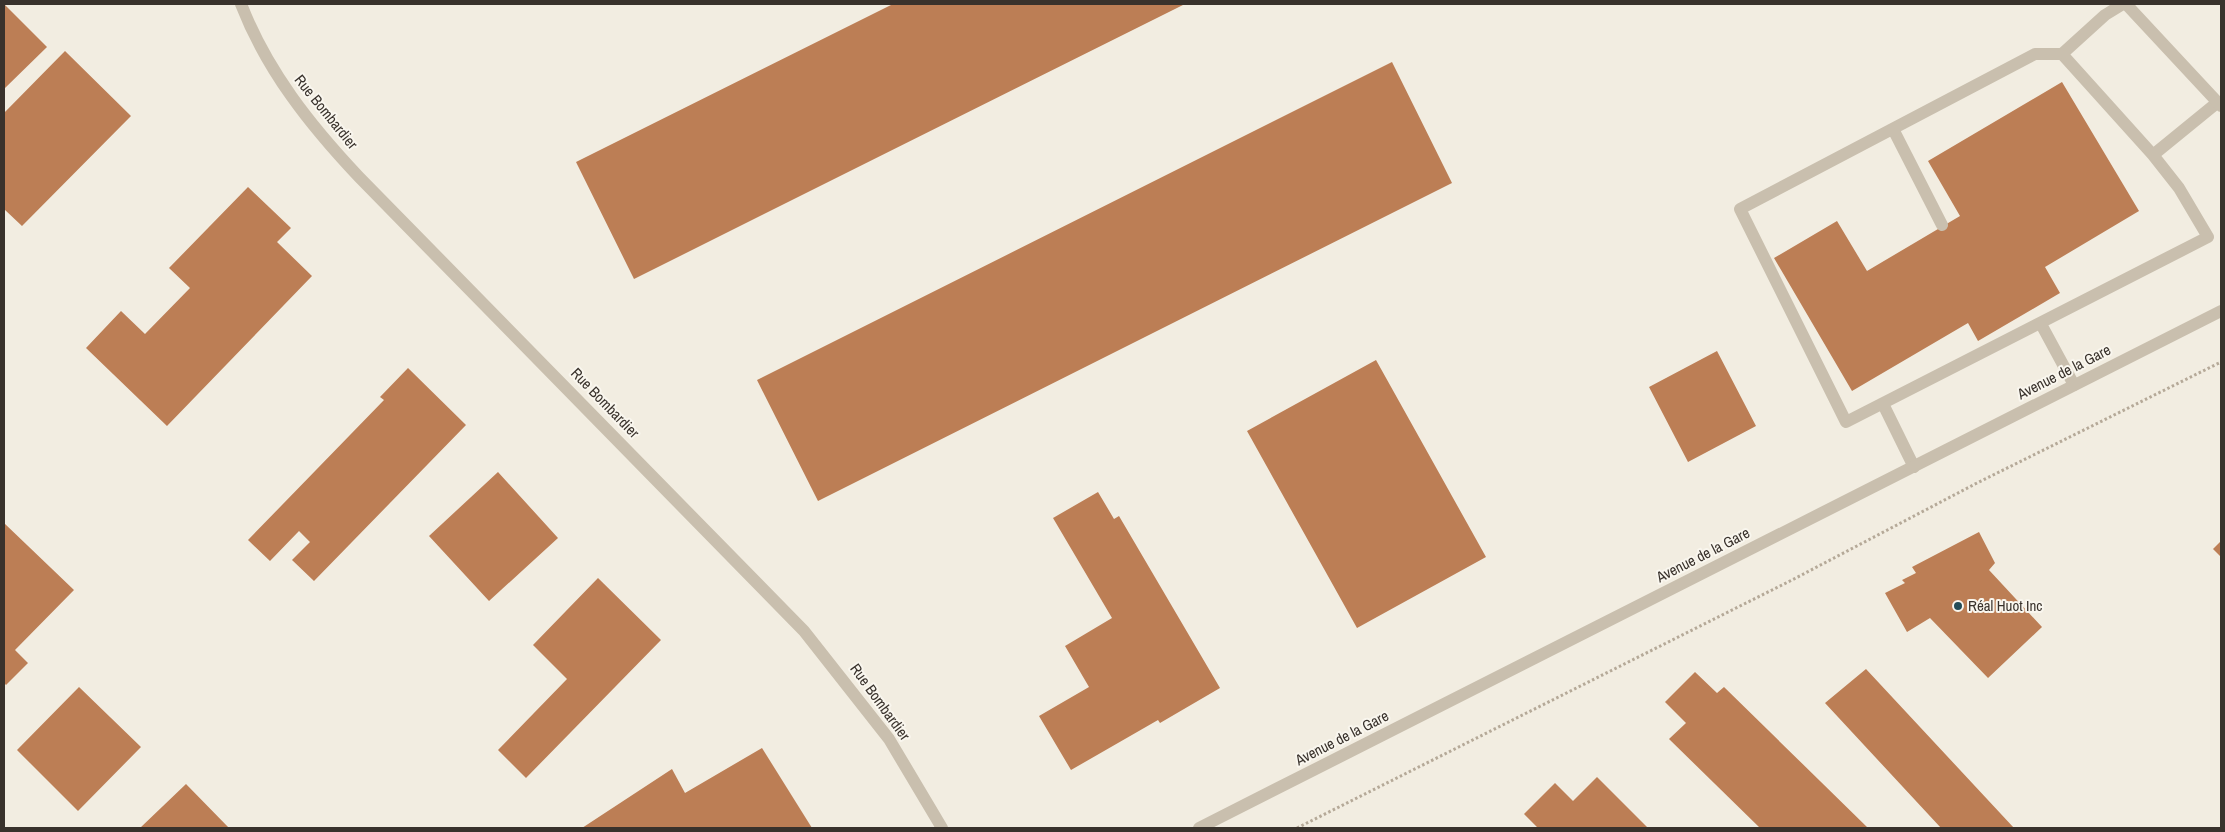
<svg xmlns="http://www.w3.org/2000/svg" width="2225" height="832" font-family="'Archivo Narrow',sans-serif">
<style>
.building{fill:#bc7e55}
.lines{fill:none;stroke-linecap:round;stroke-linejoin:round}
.path{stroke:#b5a998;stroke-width:3;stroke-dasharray:2.5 2.5;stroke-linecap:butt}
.service{stroke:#c9bfae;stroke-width:12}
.tertiary{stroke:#c9bfae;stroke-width:12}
.poi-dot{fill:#244c57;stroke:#f9f6ee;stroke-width:2}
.labels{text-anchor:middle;stroke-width:4;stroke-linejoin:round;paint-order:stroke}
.street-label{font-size:15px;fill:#39322c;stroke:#f9f6ee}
.poi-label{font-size:15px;fill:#39322c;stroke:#f9f6ee;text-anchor:start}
</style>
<rect width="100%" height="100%" fill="#f2ede1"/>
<path class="building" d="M4 4 47 47 4 89Z
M893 4H1185L634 279 576 162Z
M65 51 131 116 22 226 4 209V113Z
M1392 62 1452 183 818 501 757 380Z
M2062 82 2139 211 2045 267 2060 293 1978 341 1968 323 1852 391 1774 258 1837 221 1867 271 1960 216 1928 161Z
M248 187 291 228 277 242 312 276 167 426 86 348 121 311 145 334 190 288 169 268Z
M1717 351 1756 426 1688 462 1649 387Z
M1376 360 1486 557 1357 628 1247 431Z
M408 368 466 425 314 581 292 560 310 542 299 531 270 561 248 540 384 400 380 397Z
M498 472 558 538 489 601 429 536Z
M1098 492 1114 519 1119 516 1220 688 1160 723 1158 720 1071 770 1039 716 1089 687 1065 646 1112 618 1053 518Z
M4 523 74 590 15 650 28 663 6 685 4 683Z
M1979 532 1995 563 1989 570 2042 627 1988 678 1930 618 1907 632 1885 593 1905 583 1902 580 1916 573 1912 567Z
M2221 541V557L2213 549Z
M598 578 661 640 526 778 498 750 567 679 533 645Z
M1866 669 2014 828H1941L1825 703Z
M1695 672 1717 693 1724 687 1868 828H1760L1669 739 1686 723 1665 702Z
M79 687 141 747 78 811 17 750Z
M762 748 812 828H582L672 769 685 793Z
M1597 777 1648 828H1538L1524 814 1555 783 1573 801Z
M186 784 229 828H140Z"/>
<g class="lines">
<path class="path" d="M1297 828 1792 580 1977 483 2221 362"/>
<path class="service" d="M2123 4 2105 15 2062 54 2153 155 2218 102
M2062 54H2035L1740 209 1846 422 2208 237 2179 188 2153 155
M1893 129 1942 225
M2041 324 2074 385
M1883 404 1914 467"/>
<path class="tertiary" d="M241 4C267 71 310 125 359 177L804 631 889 739 942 828
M2126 4 2221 106
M1199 828 2221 311"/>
</g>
<circle class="poi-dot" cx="1958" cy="606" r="5"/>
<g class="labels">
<g class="street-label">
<text transform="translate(326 112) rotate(51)" y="5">Rue Bombardier</text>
<text transform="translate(2064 372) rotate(-27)" y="5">Avenue de la Gare</text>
<text transform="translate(605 403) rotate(46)" y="5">Rue Bombardier</text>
<text transform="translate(1703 555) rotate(-27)" y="5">Avenue de la Gare</text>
<text transform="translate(880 702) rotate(54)" y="5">Rue Bombardier</text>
<text transform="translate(1342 738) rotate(-27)" y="5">Avenue de la Gare</text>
</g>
<g class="poi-label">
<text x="1968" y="611">Réal Huot Inc</text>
</g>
</g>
<rect width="2225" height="832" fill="none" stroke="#39322c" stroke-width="10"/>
</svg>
